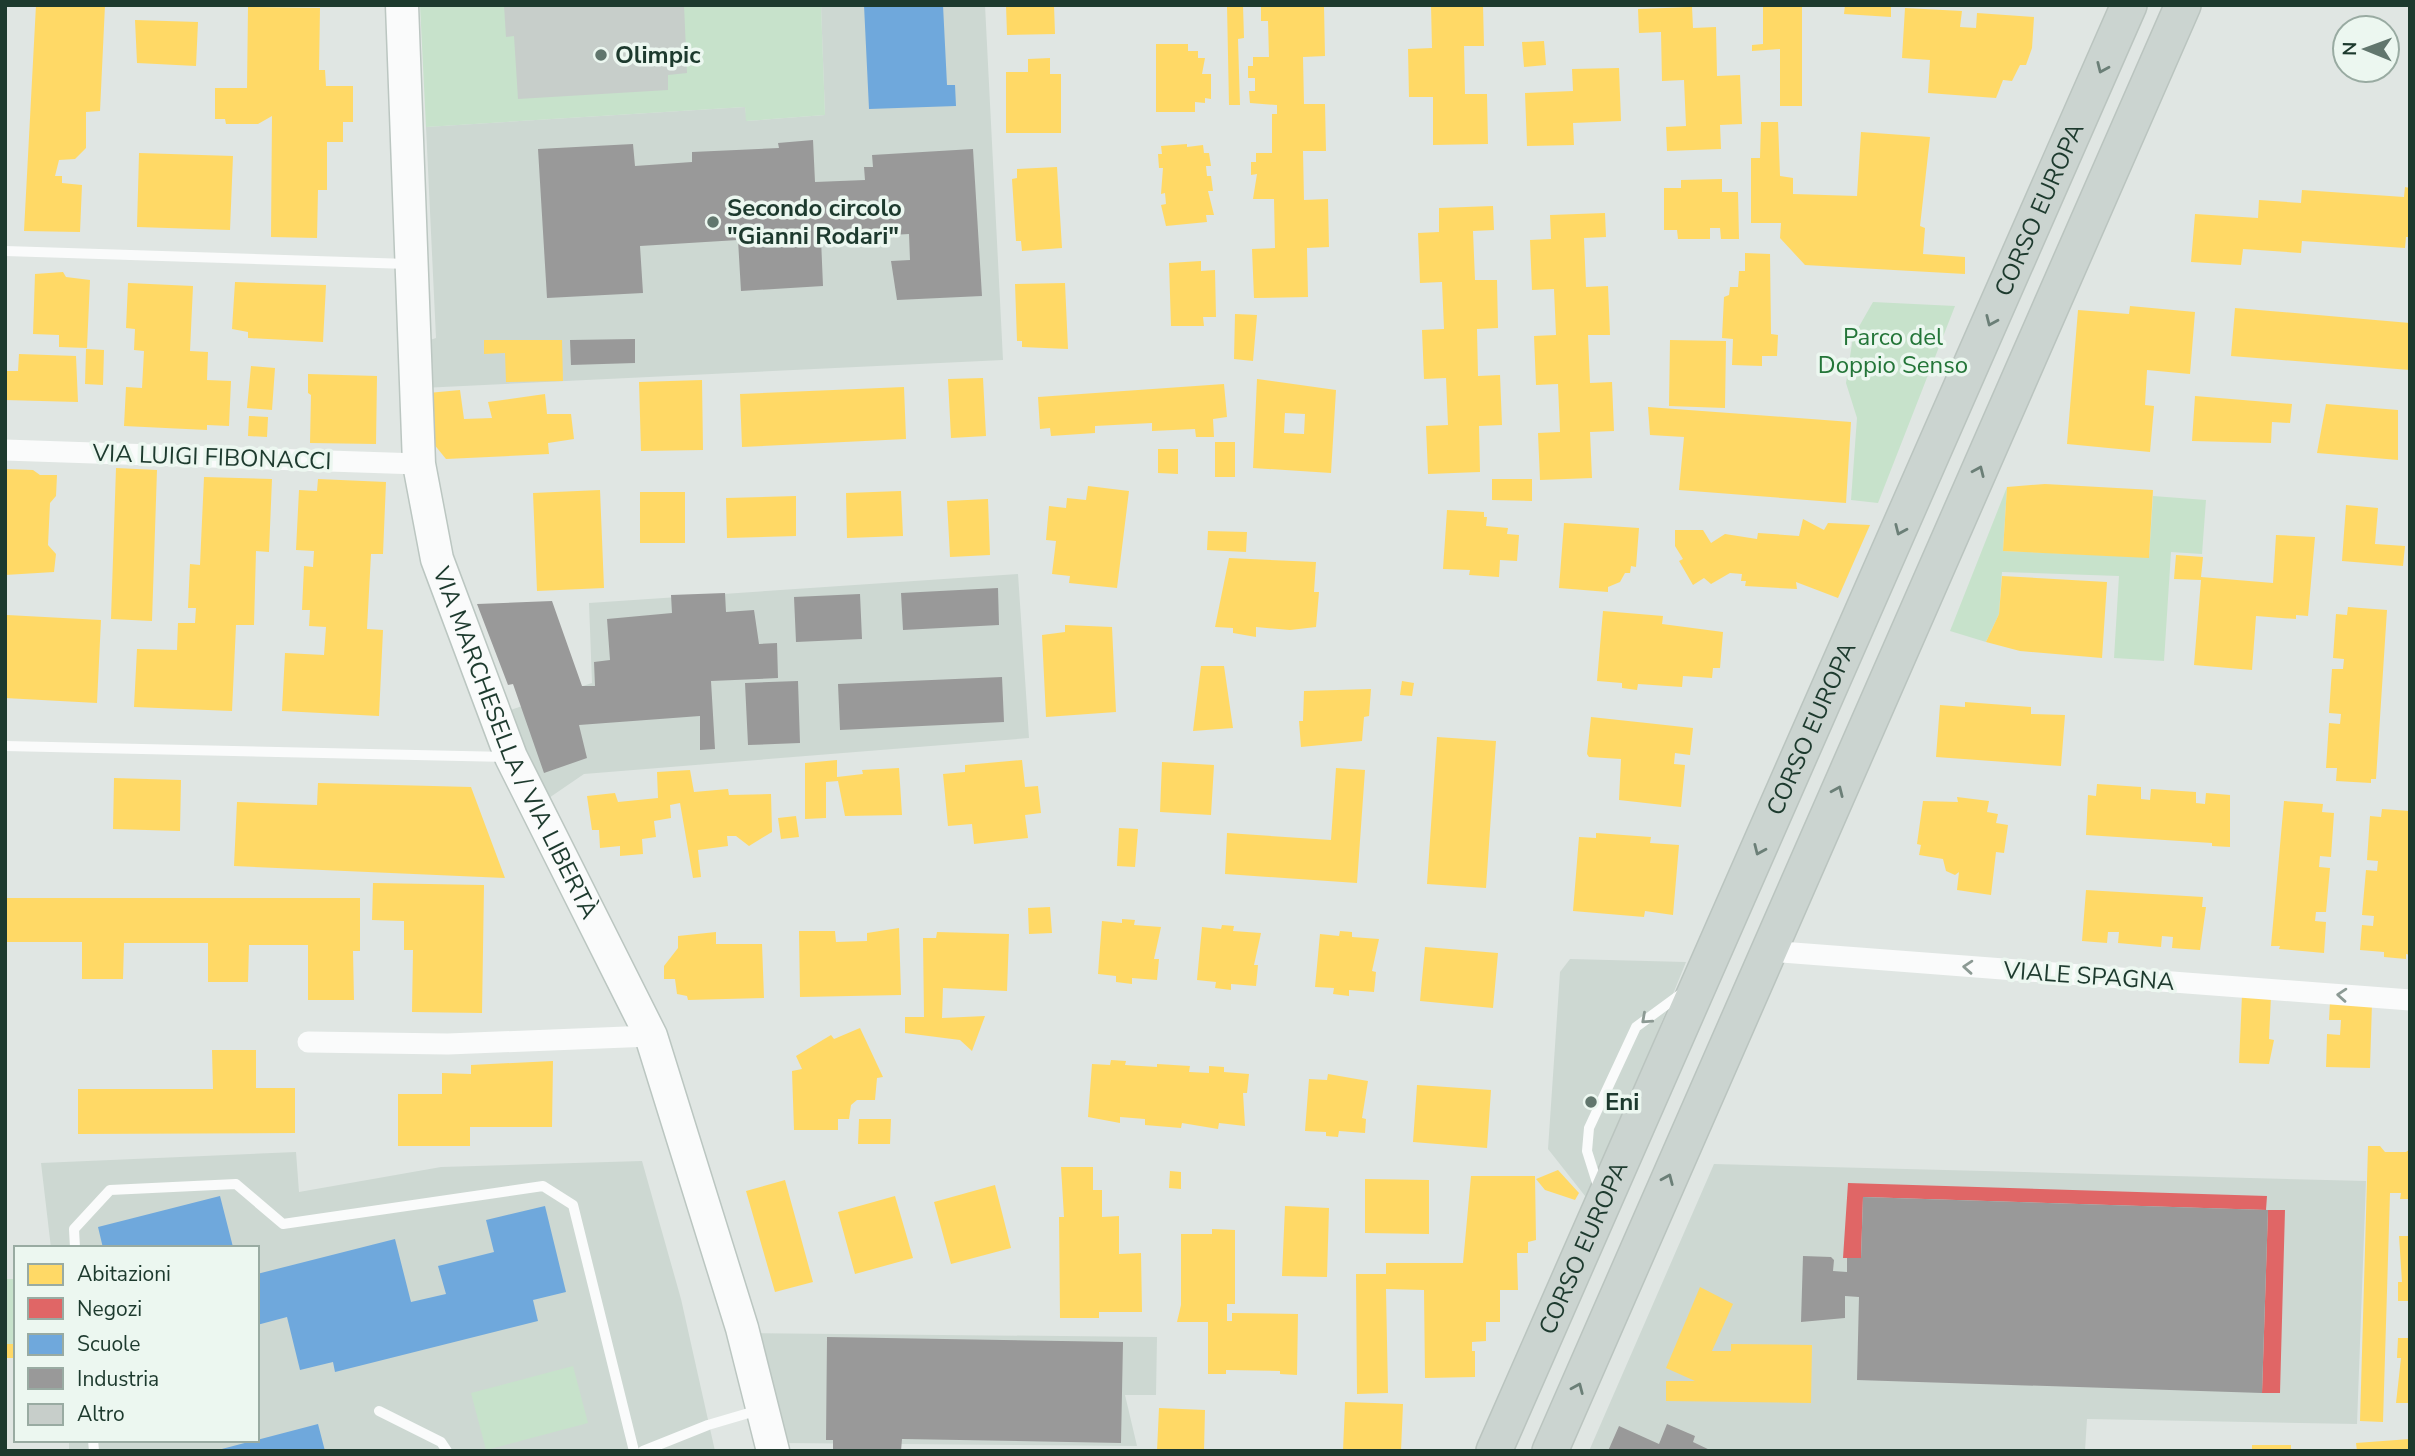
<svg xmlns="http://www.w3.org/2000/svg" width="2415" height="1456" font-family="'Nunito Sans',sans-serif">
<style>
.built{fill:#cdd8d2}
.green{fill:#c7e2cb}
.homes{fill:#ffd966;fill-rule:evenodd}
.shops{fill:#e06666}
.schools{fill:#6fa8dc}
.industry{fill:#999}
.building{fill:#c7ceca}
.lines{fill:none;stroke-linecap:round;stroke-linejoin:round}
.secondary-casing{stroke:#bbc6c1;stroke-width:35}
.primary-casing{stroke:#bac4bf;stroke-width:38}
.lane{stroke:#fafbfb;stroke-width:10}
.street{stroke:#fafbfb;stroke-width:21}
.secondary{stroke:#fafbfb;stroke-width:32}
.primary{stroke:#cbd4d0;stroke-width:35}
.oneway{stroke:#6b7f77}
.oneway2{stroke:#8c9a94}
.poi-dot{fill:#61766d;stroke:#ecf7f0;stroke-width:2.5}
.labels{text-anchor:middle;stroke-width:7;stroke-linejoin:round;paint-order:stroke}
.poi-label{font-size:24px;font-weight:bold;fill:#1d3a2e;stroke:#ecf7f0;text-anchor:start}
.street-label{font-size:24px;fill:#1d3a2e;stroke:#ecf7f0}
.park-label{font-size:24px;fill:#237538;stroke:#ecf7f0}
</style>
<rect width="100%" height="100%" fill="#e0e6e3"/>
<path class="built" d="M821 5H985L1003 360 422 388 421 343 436 338 426 127 745 107 747 121 825 115Z
M1018 574 1029 738 584 774 543 802 501 713 592 683 589 603Z
M1570 959 1686 962 1589 1201 1548 1149 1560 972Z
M296 1152 299 1192 441 1167 642 1161 681 1299 715 1451H69V1440H257V1248H51L41 1163Z
M1714 1164 2366 1181 2357 1424 2087 1419 2085 1451H1589Z
M748 1333 1157 1337 1156 1395H1125L1137 1446 780 1443Z"/>
<path class="green" d="M420 5H821L825 115 746 121 745 107 426 127Z
M1873 302 1955 306 1878 503 1851 500 1857 418 1846 383 1853 337Z
M2007 487 2003 551 2149 557 2153 496 2206 500 2202 554 2171 552 2164 661 2114 658 2119 576 2002 572 1999 614 1986 642 1950 631Z
M5 1279H16V1346H5Z
M573 1366 588 1423 486 1450 471 1393Z"/>
<path class="homes" d="M36 5H105L100 111 86 112V148L75 159 59 160 55 176H62V183L82 185 80 232 24 231Z
M1006 5H1054L1055 34 1007 35Z
M1227 5H1243L1244 38 1238 39 1240 105H1229Z
M1261 5 1324 6 1325 56 1303 57 1304 104H1325L1326 151H1303L1304 200 1328 199 1329 247 1307 248 1308 297 1254 298 1252 249 1275 248 1274 199H1253L1257 174 1251 175V162H1256V153H1272V114H1277V105L1250 103 1249 91H1255V78H1248V66H1253V57H1269L1268 21H1261Z
M1431 5H1483L1484 46H1464L1465 94H1487L1488 144 1433 145V97H1409L1408 49 1432 48Z
M1763 5 1802 6V106H1780V49L1752 51V45L1763 44Z
M1845 5H1891V17L1844 14Z
M248 7 320 8 319 70H325L326 86H353V122H343V142H327V190H318L317 238 271 237 272 116 258 124H226L225 119H215V88H247Z
M1692 7 1693 28 1716 27 1717 76 1740 75 1742 124 1720 125 1721 149 1667 151 1666 127 1686 126 1684 80 1662 81 1661 32 1639 33 1638 9Z
M1905 8 1962 11 1960 27 1976 28 1977 13 2034 17 2032 48 2026 65H2020L2012 81 2003 80 1996 98 1928 93 1930 60 1902 58Z
M135 20 198 22 196 66 137 63Z
M1544 41 1546 65 1524 67 1522 42Z
M1156 44H1188V51H1198V58H1205L1202 74H1211V99L1205 98V103L1195 102V112H1156Z
M1050 58V74H1061V133H1006V72H1028V59Z
M1619 68 1621 121 1573 123 1574 145 1527 146 1525 93 1573 91 1572 69Z
M1761 122H1778L1780 176 1793 178V194L1857 196 1861 132 1930 137 1920 226 1925 228 1923 254 1965 257V274L1805 265 1780 238 1781 223H1751V158H1760Z
M1187 144V147L1203 145 1204 153H1209L1211 166H1206L1207 176H1211L1213 191H1208L1214 215H1206L1207 222 1166 226 1161 205 1166 204 1165 193 1161 194 1163 168H1159L1158 154H1162L1161 146Z
M139 153 233 156 230 230 137 227Z
M1057 167 1062 248 1022 251 1021 241H1016L1012 179 1017 178V169Z
M1722 179V192H1738L1739 239H1721L1720 228H1710V239H1678L1677 230H1664V188H1681V180Z
M2405 187 2410 188V237H2406L2405 248 2302 241 2301 253 2243 249 2241 265 2191 262 2195 214 2258 218 2259 200 2301 203 2302 190 2404 197Z
M1493 206 1494 230 1473 231 1475 280H1497L1498 328 1477 329 1478 376 1500 375 1502 425 1479 426 1480 472 1428 474 1426 426 1448 425 1446 378 1424 379 1422 330 1444 329 1442 282 1420 283 1418 233 1439 232V208Z
M1605 213 1606 237 1584 238 1586 287 1608 286 1610 335H1588L1590 383 1612 382 1614 431 1590 432 1592 478 1540 480 1538 433 1560 432 1558 384 1536 385 1534 336 1556 335 1554 289 1532 290 1530 240 1551 239 1550 215Z
M1745 253 1770 254 1771 334 1778 335 1777 356H1762V366L1732 365 1733 339 1722 338 1724 297 1729 295 1730 287H1738L1739 271H1745Z
M1201 261V271L1215 270 1216 317H1203L1204 326H1171L1169 263Z
M63 272 66 277 90 280 87 348 59 347V335L33 334 35 274Z
M235 282 326 285 323 342 248 338V332L232 329Z
M128 283 193 286 190 351 208 352 207 380 231 381 229 426 207 425V430L124 426 126 387 142 388 144 351 134 350 135 329 126 328Z
M1065 283 1068 349 1022 347V341H1017L1015 284Z
M2130 306 2195 312 2190 374 2147 370 2145 405 2154 406 2150 452 2067 444 2078 310 2129 314Z
M2235 308 2410 323V370L2231 356Z
M1235 314 1257 315 1253 361 1234 359Z
M484 340H562L563 381 506 382 505 353 484 354Z
M1670 340 1726 341 1725 408 1669 406Z
M86 349 104 350 103 385 85 384Z
M19 354 76 356 78 402 5 400V371H18Z
M251 366 275 368 272 410 247 408Z
M308 374 377 376 376 444 310 443 311 395 308 393Z
M983 378 986 436 951 438 948 379Z
M1257 379 1336 390 1331 473 1253 468ZM1285 413 1305 414 1304 434 1284 433Z
M702 380 703 450 641 451 639 382Z
M1224 384 1227 417 1213 419 1214 437H1196L1195 429 1152 431V423L1095 426V433L1051 436 1050 428 1040 429 1038 397Z
M904 387 906 439 742 447 740 394Z
M460 390 464 419 492 418 488 402 545 394 547 414H571L574 439 548 443 549 454 446 459 433 443 428 393Z
M2195 396 2292 404 2290 423 2272 422 2271 443 2192 441Z
M2326 404 2398 410V460L2317 453Z
M1648 407 1851 422 1846 503 1679 490 1684 437 1650 435Z
M249 416 268 417 267 437 248 436Z
M1215 442H1235V477H1215Z
M1158 449H1178V474L1158 473Z
M116 468 157 470 152 621 111 619Z
M5 469 33 470 40 475H57L56 496 50 503 48 545 56 554 54 572 5 575Z
M204 477 272 479 269 552 256 551 254 625H236L232 711 134 707 137 649 177 650 178 623H195L196 608H188L190 564 200 565Z
M318 479 386 482 383 554H371L367 629 383 630 379 716 282 711 285 653 324 655 326 627 309 626 310 610H302L304 566 313 567 314 551 296 550 299 490 317 491Z
M1492 479H1532V501L1492 500Z
M2045 484 2153 490 2149 558 2003 551 2007 487Z
M1088 486 1129 491 1117 588 1069 583 1070 576 1052 574 1056 541 1046 540 1049 506 1066 508 1067 498 1086 500Z
M600 490 604 588 537 591 533 493Z
M901 491 903 536 847 538 846 493Z
M640 492H685V543H640Z
M796 496V536L727 538 726 498Z
M988 499 990 555 950 557 947 501Z
M2346 505 2378 508 2375 544 2405 546 2403 566 2342 561Z
M1447 510 1484 512V517H1487L1486 526 1508 528 1507 534 1519 535 1517 561 1500 560 1499 577 1469 575 1470 570 1443 569Z
M1803 519 1824 530 1828 523 1870 525 1838 598 1796 582 1797 589 1745 586 1746 581H1741L1742 574 1730 573 1711 584 1704 578 1693 585 1679 561 1683 559 1675 546V530H1703L1711 543 1725 534 1757 539 1758 533 1799 536Z
M1564 523 1639 528 1636 567 1631 566 1630 573H1625L1620 582 1608 587V592L1559 588Z
M1208 531 1247 532 1246 552 1207 550Z
M2276 535 2315 537 2308 616 2296 615V619L2256 616 2252 670 2194 665 2201 580 2174 579 2176 555 2203 557 2201 577 2273 583Z
M1229 558 1316 562 1314 592H1319L1316 627 1290 630 1256 627V637L1233 633V628L1215 627Z
M2002 576 2107 582 2102 658 2020 651 1986 642 1999 614Z
M2348 607 2387 610 2376 779H2371V783L2336 781 2337 768H2326L2329 723 2340 724 2341 714 2329 713 2332 669H2343L2344 659 2333 658 2336 614 2347 615Z
M1603 611 1663 616 1662 624 1723 632 1720 668H1713L1712 678 1683 676 1682 687 1638 684 1637 690 1622 688V683L1597 681Z
M7 615 101 620 97 703 5 698Z
M1065 625 1112 627 1116 712 1046 717 1042 635 1065 632Z
M1201 666H1224L1233 728 1193 731Z
M1402 681 1414 683 1412 696 1400 695Z
M1371 689 1369 716 1364 717 1362 741 1301 747 1299 721H1303L1304 691Z
M1965 702 2031 707V714L2065 715 2061 766 1936 757 1940 705 1965 707Z
M1591 717 1693 728 1690 755 1675 753 1674 764 1685 765 1681 807 1619 800 1621 759 1589 757 1587 754Z
M1437 737 1496 741 1486 888 1427 884Z
M837 760V777L863 774 862 770 899 768 902 815 845 816 838 781 826 782V818L805 819V763Z
M1022 760 1025 787 1038 786 1041 813 1025 815 1028 838 974 844 972 824 948 826 943 774 965 772V765Z
M1162 762 1214 765 1211 815 1160 812Z
M1336 768 1365 770 1357 883 1225 874 1227 833 1331 840Z
M690 770 694 792 728 789 729 795 771 794 772 832 749 846 736 836H727L728 846 698 850 701 877 693 878 680 803 670 805 671 818 654 821 656 837 642 839 643 854 620 856V846L600 848 599 830H592L587 796 615 793 618 802 658 798 657 772Z
M114 778 181 780 180 831 113 829Z
M318 783 471 787 505 878 234 866 237 802 317 805Z
M2097 784 2141 787V799L2150 800 2151 789 2196 792V803L2205 804 2206 793 2230 795V847L2212 846V843L2086 835 2088 795 2096 796Z
M1957 797 1989 801 1987 812 1998 814 1996 823 2008 825 2004 853 1996 852 1991 895 1957 890 1959 872 1955 875 1946 871 1943 859 1919 855 1921 845 1917 844 1923 801 1958 802Z
M2284 801 2323 804 2322 812 2334 813 2331 857 2320 856 2319 867 2330 868 2326 912H2316L2315 921 2326 922 2324 953 2279 949 2280 946H2271Z
M2382 809 2410 811V955L2406 954V959L2384 957V952L2360 950 2362 925 2373 926 2374 916 2362 915 2366 870 2377 871 2378 861 2367 860 2370 816 2381 817Z
M796 816 799 837 781 839 778 818Z
M1119 828 1138 829 1135 867 1117 866Z
M1596 833 1651 837 1650 843 1679 845 1673 915 1645 911 1644 917 1573 911 1579 837 1596 838Z
M373 883 484 885 482 1013 412 1012 413 950H404V921L372 920Z
M2086 890 2203 897 2202 907H2206L2200 950 2172 948 2173 937 2162 936 2161 947 2118 943 2119 932H2108L2107 943 2082 941Z
M5 898H360V951H353L354 1000H308V945H249L248 982H208V943H124L123 979H82V942H5Z
M1050 907 1052 933 1029 934 1028 908Z
M1122 919 1135 920 1134 925 1161 927 1154 959H1159L1157 980 1132 978V984L1116 982V976L1098 974 1102 921 1122 923Z
M1222 925 1234 926 1233 931 1261 933 1254 965H1258L1256 986 1231 984V990L1215 988 1216 982 1197 980 1202 927 1221 929Z
M899 928 901 995 800 997 799 931H835L836 942 867 941V933Z
M1340 931 1352 932V937L1379 939 1372 971 1376 972 1374 992 1349 990V996L1333 994 1334 988 1315 987 1320 934 1339 936Z
M716 932V944H762L764 998 688 1000 687 996 677 994 675 979H664V966L678 948V936Z
M937 932 1009 934 1007 991 943 988 942 1018 985 1016 972 1051 960 1040 905 1033V1017H924L923 938H936Z
M1425 947 1498 953 1493 1008 1420 1001Z
M2242 995 2271 996 2269 1039 2274 1040 2269 1064 2239 1063Z
M2330 1002 2372 1003 2370 1068 2326 1067 2327 1034 2340 1035 2341 1020H2329Z
M860 1028 883 1077 877 1078 875 1100H857L851 1105 849 1119H838V1130H794L792 1071 802 1069 796 1056 831 1035 834 1039Z
M212 1050H256V1088H295V1133L78 1134V1089H213Z
M1111 1060 1126 1061 1125 1065 1157 1067V1064L1190 1066 1189 1072 1209 1073V1066L1224 1067V1072L1249 1074 1247 1093H1243L1245 1126 1219 1123 1218 1129 1182 1123 1181 1128 1145 1125V1119L1120 1117V1123L1088 1117 1092 1064 1110 1065Z
M553 1061 552 1127H470V1146H398V1094H442V1073L471 1074V1065Z
M1328 1074 1368 1081 1362 1118 1366 1119 1365 1133 1339 1131 1338 1137 1326 1136V1132L1305 1131 1309 1079 1327 1080Z
M1417 1085 1491 1090 1487 1148 1413 1142Z
M859 1119H891L890 1144H858Z
M2368 1146H2380L2385 1152H2406L2410 1149V1199H2400L2401 1193H2390L2383 1422 2360 1421Z
M1061 1167H1093V1190H1102V1217L1119 1216V1254L1141 1253 1142 1312H1099V1318H1060L1059 1217H1064Z
M1558 1170 1579 1193 1575 1200 1545 1190 1536 1179Z
M1170 1171 1181 1172V1189L1169 1188Z
M1471 1176H1535L1536 1240 1528 1242V1253H1517L1518 1290H1500V1322H1486V1341L1472 1342V1351H1475V1377L1425 1378 1424 1290 1386 1289 1388 1393 1357 1394 1356 1274H1386V1263H1463Z
M1365 1179 1429 1180V1234L1365 1233Z
M785 1180 813 1282 775 1292 746 1191Z
M995 1185 1011 1248 951 1264 934 1202Z
M895 1196 913 1258 855 1274 838 1212Z
M1285 1206 1329 1208 1327 1277 1282 1276Z
M1212 1229 1235 1230V1304H1227V1321H1232V1313L1298 1314 1297 1375 1280 1374V1371L1226 1370V1374H1208V1322H1177L1181 1305V1234H1212Z
M2399 1236H2410V1301H2398V1282H2402Z
M1700 1287 1733 1304 1712 1351H1731V1344L1812 1345 1811 1403 1666 1401V1381H1695L1666 1368Z
M2398 1338H2410V1403H2396L2401 1358H2397Z
M5 1344H16V1358H5Z
M1345 1402 1403 1404 1401 1451H1343Z
M1159 1408 1205 1410 1204 1451H1157Z
M2410 1439V1451H2357L2356 1443Z
M2252 1445H2291V1451H2252Z"/>
<path class="shops" d="M1848 1183 2267 1196 2266 1210 1863 1197 1861 1258H1843Z
M2268 1210H2285L2280 1393H2262Z"/>
<path class="schools" d="M864 5H943L947 85H955L956 106 869 109Z
M220 1196 233 1247 103 1248 98 1227Z
M545 1206 566 1292 533 1300 538 1321 335 1372 333 1362 300 1370 287 1317 257 1325V1274L395 1239 411 1302 446 1294 438 1266 494 1252 486 1220Z
M318 1424 325 1451H218V1450Z"/>
<path class="industry" d="M813 140 815 182 865 180 864 167H873L872 155 973 149 982 296 897 300 891 261 910 260 909 234 821 239 823 286 741 291 738 240 640 246 643 293 547 298 538 149 633 144 635 166 692 162V152L779 148 778 143Z
M635 339V363L571 365 570 340Z
M998 588 999 625 903 630 901 593Z
M725 593 726 612 754 610 759 644 777 643 778 678 711 681 715 749 700 750V716L579 725 587 758 544 773 513 684 508 685 477 604 552 601 582 686H595L594 662 610 660 607 619 672 613 671 595Z
M860 594 862 639 796 642 794 597Z
M1002 677 1004 722 840 730 838 684Z
M798 681 800 743 748 745 745 683Z
M1863 1197 2268 1210 2262 1393 1857 1380 1859 1297 1845 1296V1318L1801 1322 1803 1256 1831 1257 1834 1260 1833 1271 1847 1272V1258H1861Z
M827 1337 1123 1342 1121 1443 902 1439 901 1451H833V1440H826Z
M1667 1424 1695 1436 1693 1442 1712 1451H1608L1619 1426 1659 1444Z"/>
<path class="building" d="M504 5H684L687 73 668 75V90L518 99 514 36 506 37Z"/>
<g class="lines">
<defs>
<g id="secondary">
<path id="s1" d="M402 5 419 464 437 559 511 757 651 1036 742 1328 773 1451"/>
</g>
<g id="primary">
<path id="s2" d="M1494 1451 2129 5"/>
<path d="M1550 1451 2183 5"/>
</g>
</defs>
<use href="#secondary" class="secondary-casing"/>
<use href="#primary" class="primary-casing"/>
<path class="lane" d="M5 251 408 264
M5 746 508 757
M1599 1189 1587 1151 1589 1128 1636 1027 1685 991
M75 1248 74 1229 110 1190 236 1184 283 1224 543 1186 573 1205 634 1451
M379 1411 441 1442 447 1451
M93 1440 94 1451
M643 1451 708 1425 759 1410"/>
<path class="street" d="M5 450 419 464
M1767 951 2410 1000
M308 1042 448 1044 651 1036"/>
<use href="#secondary" class="secondary"/>
<use href="#primary" class="primary"/>
</g>
<defs><path id="oneway-chevron" d="M-2-3.5L2.5 0L-2 3.5" fill="none" stroke-width="1.6" stroke-linecap="round" stroke-linejoin="round" transform="scale(1.75)"/></defs>
<g class="oneway">
<use href="#oneway-chevron" transform="translate(2102 68) rotate(114)"/>
<use href="#oneway-chevron" transform="translate(1991 321) rotate(114)"/>
<use href="#oneway-chevron" transform="translate(1979 471) rotate(-66)"/>
<use href="#oneway-chevron" transform="translate(1900 530) rotate(114)"/>
<use href="#oneway-chevron" transform="translate(1838 791) rotate(-66)"/>
<use href="#oneway-chevron" transform="translate(1759 850) rotate(114)"/>
<use href="#oneway-chevron" transform="translate(1668 1179) rotate(-67)"/>
<use href="#oneway-chevron" transform="translate(1578 1388) rotate(-67)"/>
</g>
<g class="oneway2">
<use href="#oneway-chevron" transform="translate(1968 967) rotate(-176)"/>
<use href="#oneway-chevron" transform="translate(2342 995) rotate(-176)"/>
<use href="#oneway-chevron" transform="translate(1646 1019) rotate(138)"/>
</g>
<g class="poi-dot">
<circle cx="601" cy="55" r="7"/>
<circle cx="713" cy="222" r="7"/>
<circle cx="1591" cy="1102" r="7"/>
</g>
<g class="labels">
<g class="poi-label">
<text x="615" y="63">Olimpic</text>
<text x="727" y="216">Secondo circolo<tspan x="727" dy="28">"Gianni Rodari"</tspan></text>
<text x="1605" y="1110">Eni</text>
</g>
<g class="street-label">
<text dy="8" stroke="none"><textPath href="#s2" startOffset="1356">CORSO EUROPA</textPath></text>
<text transform="translate(212 457) rotate(2)" y="8">VIA LUIGI FIBONACCI</text>
<text dy="8" stroke="none"><textPath href="#s2" startOffset="789">CORSO EUROPA</textPath></text>
<text dy="8" stroke="none"><textPath href="#s1" startOffset="756">VIA MARCHESELLA / VIA LIBERTÀ</textPath></text>
<text transform="translate(2089 976) rotate(4)" y="8">VIALE SPAGNA</text>
<text dy="8" stroke="none"><textPath href="#s2" startOffset="222">CORSO EUROPA</textPath></text>
</g>
<g class="park-label">
<text x="1893" y="345">Parco del<tspan x="1893" dy="28">Doppio Senso</tspan></text>
</g>
</g>
<rect width="2415" height="1456" fill="none" stroke="#1d3a2e" stroke-width="14"/>
<rect x="14" y="1246" width="245" height="196" fill="#ecf7f0" stroke="#99aba2" stroke-width="2"/>
<rect x="28" y="1264" width="35" height="21" fill="#ffd966" stroke="#99aba2" stroke-width="2"/>
<text x="77" y="1281" font-size="21" fill="#1d3a2e">Abitazioni</text>
<rect x="28" y="1298" width="35" height="21" fill="#e06666" stroke="#99aba2" stroke-width="2"/>
<text x="77" y="1316" font-size="21" fill="#1d3a2e">Negozi</text>
<rect x="28" y="1334" width="35" height="21" fill="#6fa8dc" stroke="#99aba2" stroke-width="2"/>
<text x="77" y="1351" font-size="21" fill="#1d3a2e">Scuole</text>
<rect x="28" y="1368" width="35" height="21" fill="#999999" stroke="#99aba2" stroke-width="2"/>
<text x="77" y="1386" font-size="21" fill="#1d3a2e">Industria</text>
<rect x="28" y="1404" width="35" height="21" fill="#c7ceca" stroke="#99aba2" stroke-width="2"/>
<text x="77" y="1421" font-size="21" fill="#1d3a2e">Altro</text>
<g transform="translate(2366 49) rotate(271)"><circle r="33" fill="#ecf7f0" stroke="#99aba2" stroke-width="2"/>
<path d="M0-5L12 26L0 18L-12 26Z" fill="#61766d"/>
<text y="-10" font-size="19" font-weight="bold" text-anchor="middle" fill="#1d3a2e">N</text>
</g>
</svg>
